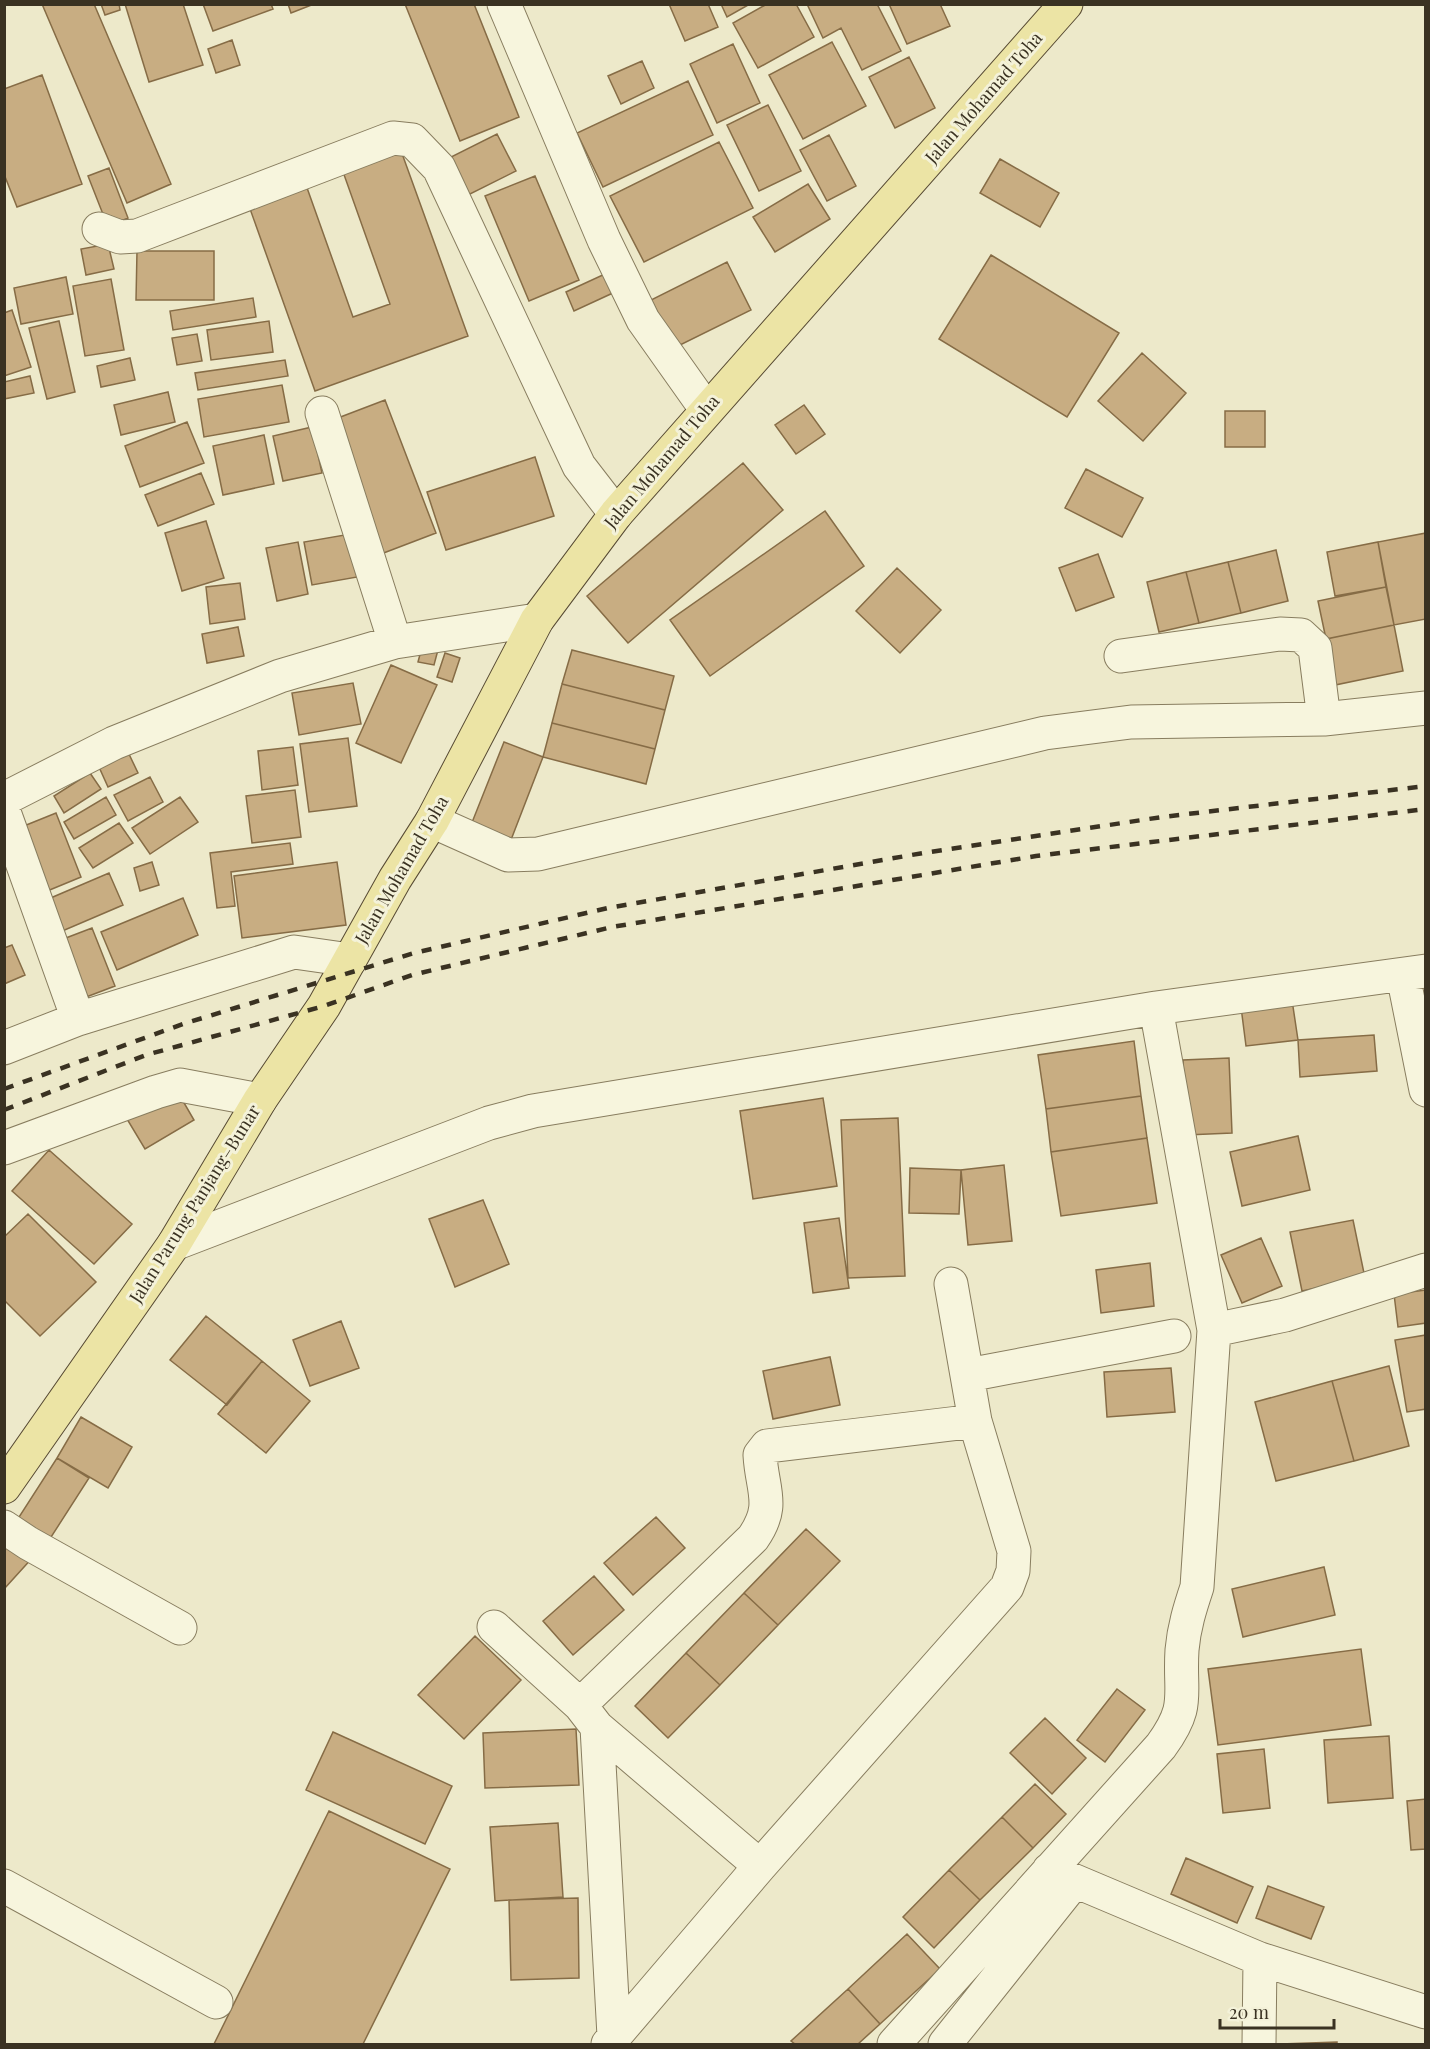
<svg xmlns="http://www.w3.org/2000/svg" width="1430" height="2049" font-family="'Playfair Display',serif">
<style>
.building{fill:#c8ad82;stroke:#866c46;stroke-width:1.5}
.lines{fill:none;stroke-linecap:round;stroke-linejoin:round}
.minor-casing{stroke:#887d5f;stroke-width:35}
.major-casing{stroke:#574a33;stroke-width:35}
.minor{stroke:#f7f5dd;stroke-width:33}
.major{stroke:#ece4a5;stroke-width:33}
.rail{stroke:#3a3222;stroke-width:4.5;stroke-dasharray:10 10;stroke-linecap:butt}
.labels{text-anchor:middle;stroke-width:6;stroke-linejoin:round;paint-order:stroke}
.street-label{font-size:18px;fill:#3a3222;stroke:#f4f2d9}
</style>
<rect width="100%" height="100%" fill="#ede9ca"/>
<path class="building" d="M42 4H94L171 184 127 203Z
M101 4H119L120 10 105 15Z
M125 4H183L203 65 149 82Z
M203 4H271L273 9 213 31Z
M288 4H314L291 13Z
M405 4H474L519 117 460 141Z
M669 4H708L718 27 685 41Z
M721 4H750L727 17Z
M767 4H796L814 37 758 68 733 23Z
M807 4H877L901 51 862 70 841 28 823 38Z
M889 4H940L950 26 907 44Z
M232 40 240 65 216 73 208 49Z
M832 42 866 106 803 139 769 75Z
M733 44 760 103 717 123 690 64Z
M909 57 935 108 895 128 869 77Z
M642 61 654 88 621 104 608 76Z
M42 75 82 184 17 207 4 174V89Z
M688 81 713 135 603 187 577 133Z
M768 105 801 171 759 191 727 125Z
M497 134 516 171 468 195 449 158Z
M829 135 856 186 827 201 800 150Z
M719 142 753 208 644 262 610 196Z
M400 148 468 336 315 391 249 206 306 185 353 317 390 304 342 169Z
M1000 159 1059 193 1040 227 980 193Z
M109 168 128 218 108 227 88 176Z
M535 176 579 280 529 301 485 196Z
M808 184 830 219 775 252 753 217Z
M108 244 114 269 86 275 81 249Z
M137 251H214V300H136Z
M991 255 1119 333 1067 417 939 339Z
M727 262 751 310 676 347 651 300Z
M607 273 615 292 574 311 566 292Z
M66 277 73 314 21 324 14 288Z
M111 279 124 350 85 356 73 286Z
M253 298 256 317 173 330 170 311Z
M12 310 31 367 4 376V313Z
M59 321 75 392 47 399 29 328Z
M269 321 273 352 211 360 207 330Z
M197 334 202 361 177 365 172 338Z
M1142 353 1186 393 1143 441 1098 401Z
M130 358 135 380 101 387 97 366Z
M285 360 288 376 198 390 195 373Z
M30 376 34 393 4 399V382Z
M282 385 289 422 204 437 198 399Z
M168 392 175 422 121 435 114 405Z
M385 400 436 533 381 554 330 421Z
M804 405 825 434 796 454 775 425Z
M1225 411H1265V447H1225Z
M187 422 204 463 140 487 125 446Z
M312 427 322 473 283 481 273 436Z
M264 435 274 484 223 495 213 446Z
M535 457 554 516 446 550 427 492Z
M743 463 783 510 628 643 587 596Z
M1086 469 1143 498 1122 537 1065 508Z
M201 473 214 504 158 526 145 495Z
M825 511 864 566 710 676 670 620Z
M206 521 224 578 182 591 165 533Z
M356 533 363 576 312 585 304 542Z
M1426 533V619L1394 625 1378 542Z
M298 542 308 594 277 601 266 548Z
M1378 542 1386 587 1335 596 1327 552Z
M1276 550 1288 601 1241 613 1228 562Z
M1098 554 1114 597 1076 611 1059 568Z
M1228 562 1241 613 1199 623 1186 572Z
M897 568 941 610 900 653 856 611Z
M1186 572 1199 623 1159 632 1147 582Z
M240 583 245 619 210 624 206 587Z
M1386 587 1394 625 1326 639 1318 601Z
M1394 625 1403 671 1335 685 1326 639Z
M238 627 244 656 207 663 202 634Z
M423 643 439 646 434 665 418 662Z
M572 650 674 676 665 710 562 684Z
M445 653 460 658 452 682 437 677Z
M391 665 437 685 401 763 356 743Z
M353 683 361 724 299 735 292 693Z
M562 684 665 710 655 749 552 723Z
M552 723 655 749 646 784 543 757Z
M348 738 357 806 309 812 300 744Z
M504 742 543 757 509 845 469 830Z
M293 747 298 785 262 790 258 751Z
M128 752 138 773 108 787 99 767Z
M90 773 101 789 64 813 54 796Z
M150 777 163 802 128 821 114 795Z
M295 790 301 837 252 843 246 796Z
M106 797 116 815 74 839 64 822Z
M180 797 198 822 150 854 132 828Z
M56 813 81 877 40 894 14 830Z
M119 823 133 843 93 868 79 848Z
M290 843 293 864 231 872 235 906 217 908 210 853Z
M152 862 159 885 140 891 134 868Z
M337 862 346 925 242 938 234 876Z
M109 873 123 905 60 932 46 900Z
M183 898 198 935 117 970 101 932Z
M92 928 115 986 81 999 58 941Z
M12 945 25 975 4 984V948Z
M1292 1000 1298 1040 1246 1046 1241 1007Z
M1374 1035 1377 1071 1300 1077 1298 1040Z
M1134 1041 1141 1096 1046 1109 1038 1055Z
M1229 1058 1232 1133 1186 1135 1183 1060Z
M176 1089 194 1120 145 1149 127 1119Z
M1141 1096 1147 1138 1051 1152 1046 1109Z
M823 1098 837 1186 753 1199 740 1111Z
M898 1118 905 1276 848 1278 841 1120Z
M1298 1136 1310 1190 1242 1206 1230 1152Z
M1147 1138 1157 1203 1061 1216 1051 1152Z
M49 1150 132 1224 94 1264 12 1191Z
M1004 1165 1012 1241 968 1245 961 1170Z
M910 1168 961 1170 959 1214 909 1213Z
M483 1200 509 1264 455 1287 429 1219Z
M28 1214 96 1282 40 1336 4 1300V1237Z
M839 1218 849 1288 813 1293 804 1223Z
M1353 1220 1365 1278 1302 1291 1290 1232Z
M1261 1238 1282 1286 1242 1303 1221 1255Z
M1150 1263 1154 1306 1101 1313 1096 1270Z
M1426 1290V1323L1398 1327 1394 1294Z
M206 1316 262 1361 227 1405 170 1360Z
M341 1321 359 1368 310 1386 293 1340Z
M1426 1335V1409L1407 1412 1395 1340Z
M830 1357 840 1405 773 1419 763 1371Z
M262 1361 310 1401 266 1453 218 1414Z
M1389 1366 1409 1446 1354 1461 1332 1381Z
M1171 1368 1175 1412 1107 1417 1104 1372Z
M1332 1381 1354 1461 1276 1481 1255 1402Z
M81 1417 132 1447 108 1488 57 1458Z
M57 1458 89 1478 44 1548 12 1528Z
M656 1517 685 1548 633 1595 604 1563Z
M806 1529 840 1561 778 1625 744 1593Z
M4 1541 34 1556 4 1589Z
M1324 1567 1335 1615 1243 1637 1232 1589Z
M594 1576 624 1610 573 1655 543 1621Z
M744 1593 778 1625 720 1685 686 1653Z
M475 1636 521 1680 464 1739 418 1695Z
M1361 1649 1371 1725 1218 1745 1208 1669Z
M686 1653 720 1685 668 1738 635 1706Z
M1117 1689 1145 1710 1105 1762 1077 1740Z
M1045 1718 1086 1758 1052 1794 1010 1753Z
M576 1729 579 1785 485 1788 483 1733Z
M333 1732 452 1786 425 1844 306 1790Z
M1389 1736 1393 1798 1328 1803 1324 1740Z
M1264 1749 1270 1808 1223 1813 1217 1754Z
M1035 1784 1066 1814 1033 1848 1002 1817Z
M1426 1799V1849L1411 1850 1407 1801Z
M329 1811 450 1869 363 2044H214Z
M1002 1817 1033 1848 980 1900 949 1870Z
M558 1823 563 1897 495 1901 490 1827Z
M1186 1858 1253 1887 1237 1923 1171 1894Z
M949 1870 980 1900 934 1948 903 1917Z
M1268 1886 1324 1907 1311 1939 1256 1918Z
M578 1898 579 1978 511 1980 509 1900Z
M907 1934 940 1969 880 2024 848 1989Z
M848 1989 880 2024 858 2044H795L791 2041Z
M1337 2042V2044H1280Z"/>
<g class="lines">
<defs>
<path id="minor" d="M504 4 604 240 643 320 706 409
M99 229 120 237 137 236 393 138 412 140 439 168 579 466 616 514
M322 413 395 642
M1121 656 1280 634 1301 635 1315 648 1324 719
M4 799 114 743 280 676 395 642 537 620
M4 812 78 1019
M432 821 508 855 538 854 1045 733 1131 722 1324 719 1426 708
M1403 975 1426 1090
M4 1048 78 1019 294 952 350 960
M4 1148 156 1092 180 1085 260 1100
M174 1244 489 1123 533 1111 1156 1008 1426 971
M1214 1330 1285 1315 1426 1270
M968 1375 1174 1336
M4 1527 28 1543 180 1628
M494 1627 580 1705 597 1727 760 1866
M580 1705 753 1538C776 1505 762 1491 760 1455L767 1446 975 1421
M597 1727 614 2036
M1049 1870 1260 1959 1426 2012
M4 1886 216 2002
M608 2044 760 1866 1007 1587 1013 1571 1014 1551 975 1421 951 1284
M894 2044 1161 1746C1191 1705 1179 1696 1182 1650 1184 1627 1190 1608 1197 1587L1214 1330 1156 1008
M945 2044 1074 1882
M1259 2044 1260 1959"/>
<path id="major" d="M4 1487 174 1244 260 1100 324 1006 395 879 432 821 537 620 616 514 1066 4"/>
</defs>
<use href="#minor" class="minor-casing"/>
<use href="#major" class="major-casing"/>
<use href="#minor" class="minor"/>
<use href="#major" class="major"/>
<path class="rail" d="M4 1089 183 1024 414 953 608 908 923 853 1162 817 1426 786
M4 1110 146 1055 324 1006 412 975 612 927 1036 856 1426 809"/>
</g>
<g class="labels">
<g class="street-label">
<text transform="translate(984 98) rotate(-49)" y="6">Jalan Mohamad Toha</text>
<text transform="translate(662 462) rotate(-50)" y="6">Jalan Mohamad Toha</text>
<text transform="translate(402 870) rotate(-60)" y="6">Jalan Mohamad Toha</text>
<text transform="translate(195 1204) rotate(-58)" y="6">Jalan Parung Panjang–Bunar</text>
</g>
</g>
<rect width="1430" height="2049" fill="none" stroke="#3a3222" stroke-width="12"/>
<path d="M1220 2019v9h114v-9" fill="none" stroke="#3a3222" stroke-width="3"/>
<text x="1229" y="2019" font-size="18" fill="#3a3222" stroke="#f4f2d9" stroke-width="4.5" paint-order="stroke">20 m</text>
</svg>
